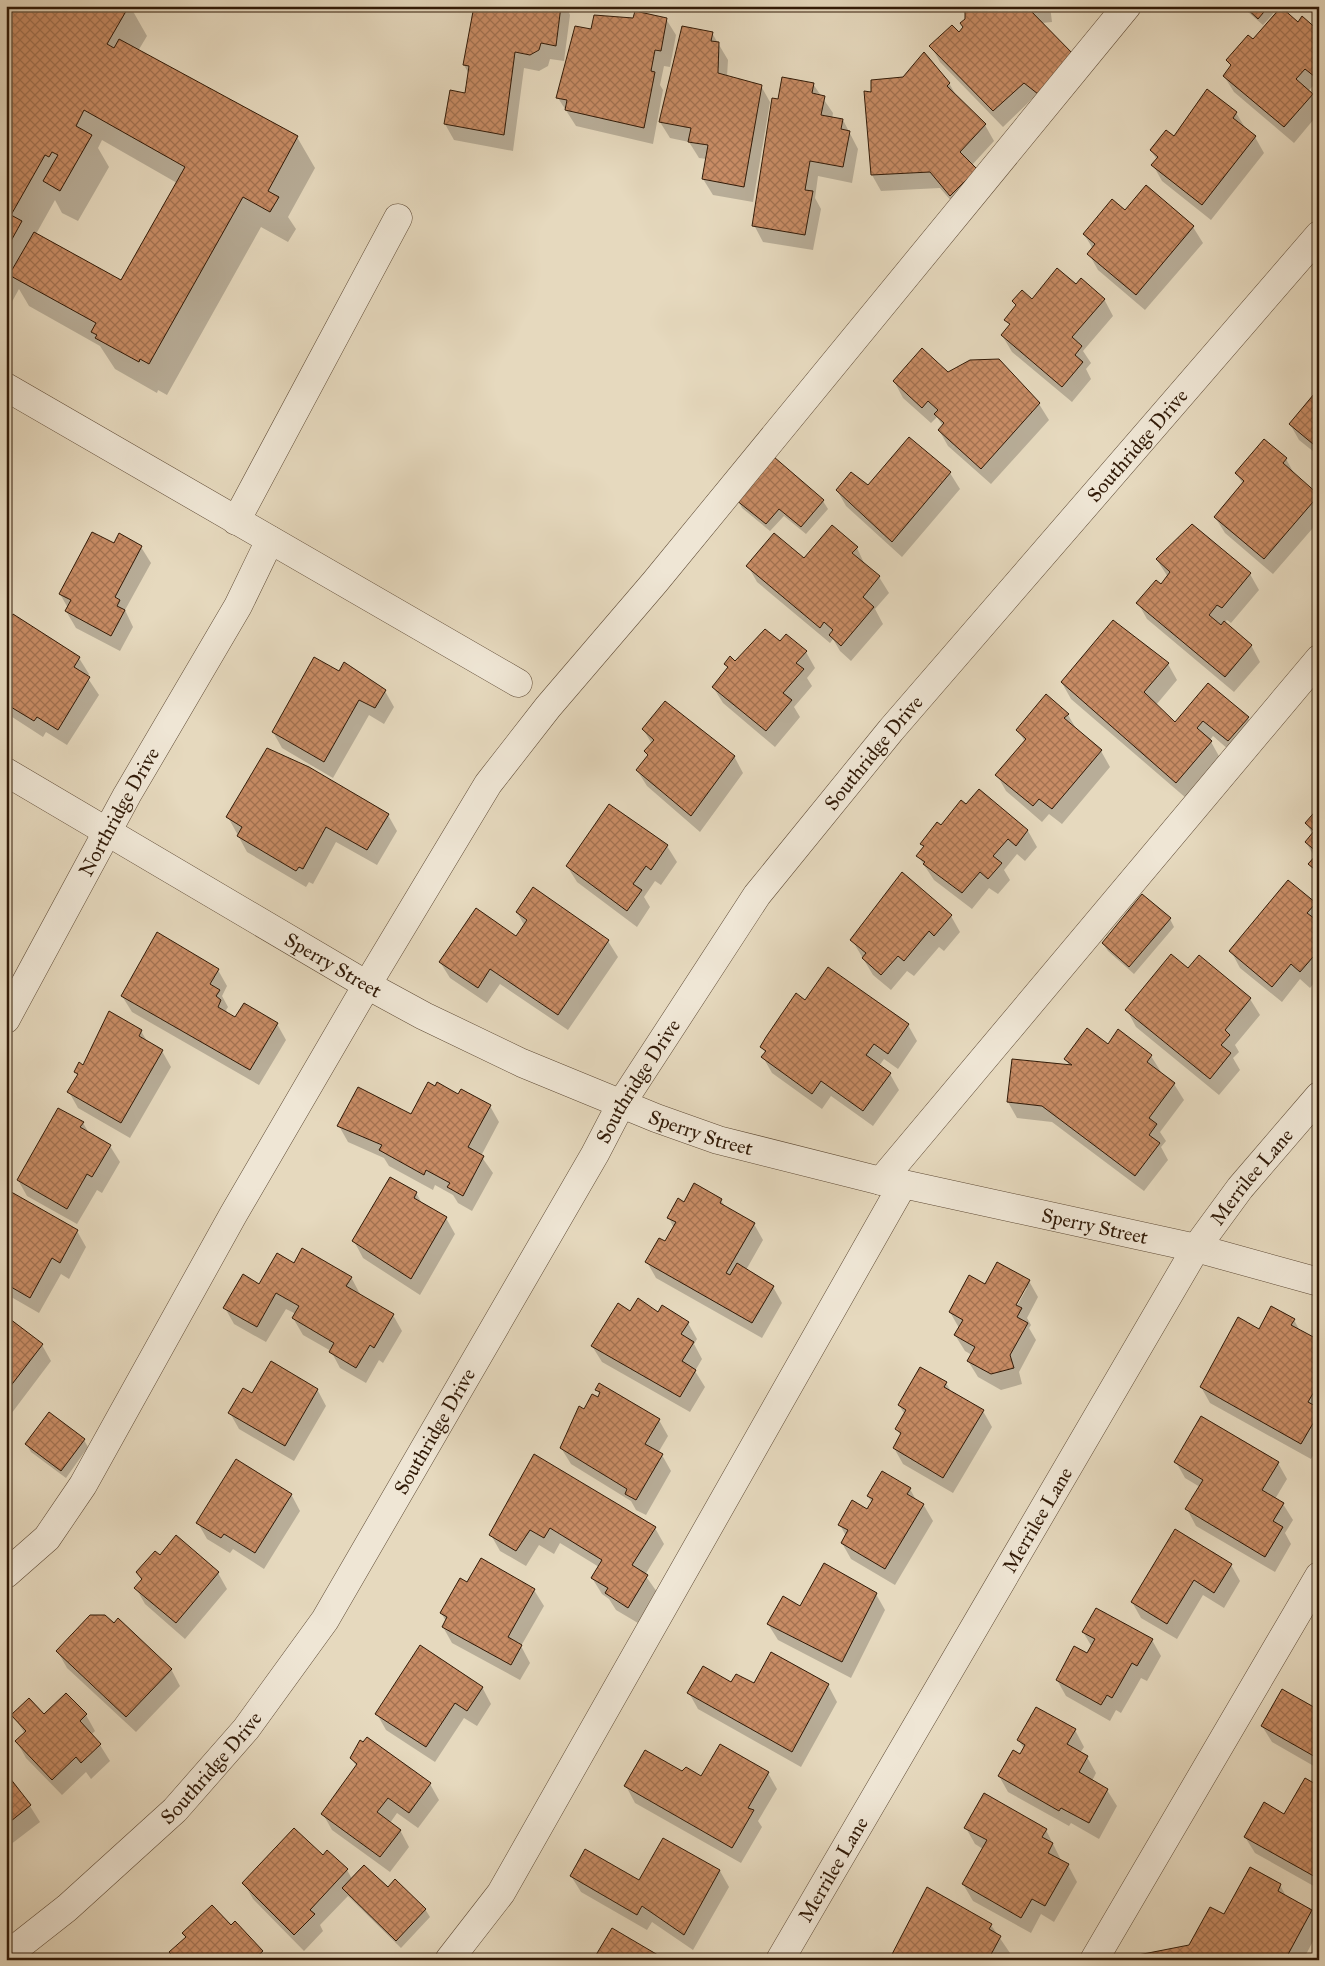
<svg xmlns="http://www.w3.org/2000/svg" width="1325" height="1966" font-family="'IM FELL Great Primer',serif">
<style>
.shadow{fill:#0003;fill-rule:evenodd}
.building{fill:url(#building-cross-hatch);stroke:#311a07}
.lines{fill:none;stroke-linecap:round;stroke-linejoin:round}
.minor-casing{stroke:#5e4a35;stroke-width:29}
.minor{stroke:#efe6d5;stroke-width:28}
.labels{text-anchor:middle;stroke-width:4;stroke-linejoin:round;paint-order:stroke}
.street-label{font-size:20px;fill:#311a07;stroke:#efe6d5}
</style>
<defs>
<pattern id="building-cross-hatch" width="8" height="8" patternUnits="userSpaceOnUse" patternTransform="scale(1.25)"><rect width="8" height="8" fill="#c88c65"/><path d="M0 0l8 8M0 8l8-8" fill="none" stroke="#a37251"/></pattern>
</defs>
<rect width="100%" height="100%" fill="#e6d9be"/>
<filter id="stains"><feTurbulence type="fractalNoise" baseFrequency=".004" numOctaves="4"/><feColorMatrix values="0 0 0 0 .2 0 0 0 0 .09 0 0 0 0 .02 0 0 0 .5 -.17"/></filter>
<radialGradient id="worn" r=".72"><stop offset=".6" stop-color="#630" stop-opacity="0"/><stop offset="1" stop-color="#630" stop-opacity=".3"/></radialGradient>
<path class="shadow" d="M15 6H130L147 36 138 51 297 137 315 168 288 217 296 229 288 242 261 227 167 395 158 390 157 393 115 369 100 346 29 306 19 289 8 309 6 308V22ZM102 140 177 183 121 282 36 234 55 200 62 213 78 221 109 167 98 148Z
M532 6H566L570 15 564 61 550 59 548 66 539 71 524 68 513 151 454 140 445 124 466 94 469 74 464 65Z
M974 6H1050L1052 22 1042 23 1048 109 1033 98 1003 127 940 62 931 46 959 34Z
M1241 6H1280L1263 25Z
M1312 6H1319V15L1314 11Z
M634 19H666L676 35 670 67 664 66 660 85 663 90 653 144 576 126 558 98Z
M1319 32V87L1315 84 1308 91 1319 106V113L1294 143 1234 92 1224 76 1231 66 1228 60 1253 41Z
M712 33 728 60 727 77 761 86 770 102 753 202 713 195 703 179 707 159 699 158 689 142 670 138 660 122Z
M949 83 958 99 985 125 994 141 972 165 976 169 960 211 940 188 881 191 872 175 865 92 872 93Z
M813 84 833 113 832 119 843 120 858 149 852 183 818 176 815 198 821 209 813 250 763 242 754 225 779 101Z
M1208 90 1236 113 1246 129 1255 137 1264 153 1211 220 1162 181 1153 165 1157 160 1151 150 1174 138Z
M1147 187 1193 227 1203 243 1145 310 1098 270 1089 254 1093 249 1084 234 1125 212Z
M1076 286 1104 299 1113 316 1083 351 1091 363 1086 369 1091 379 1072 402 1012 352 1002 335 1010 326 1006 320 1017 307 1013 302 1032 301Z
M948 374 1039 404 1049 420 991 484 948 446 939 430 943 426 937 417 931 423 903 398 894 381Z
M1319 390V456L1299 440 1290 424Z
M910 439 950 473 960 489 902 557 846 506 837 490 868 487Z
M1286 459 1295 475 1319 496V521L1273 574 1225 533 1215 517 1243 484 1236 473Z
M738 500 823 501 828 509 806 534 784 516 770 531 742 508Z
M114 545 141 547 151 563 125 610 133 627 120 651 76 628 66 611 68 608 60 594Z
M857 548 865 565 879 577 889 593 875 609 883 624 851 661 840 651 833 639 830 643 757 582 748 566 804 560Z
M1157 560 1250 574 1259 590 1231 623 1227 620 1224 623 1251 645 1260 662 1234 692 1147 619 1138 603 1161 585 1168 577Z
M14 616 79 658 89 674 87 677 99 695 67 745 46 732 43 737 6 713V628Z
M806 652 815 668 807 678 812 686 794 707 800 717 775 747 723 703 713 687 728 669 725 664Z
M1168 664 1177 680 1156 705 1175 724 1208 685 1248 718 1257 734 1237 757 1213 736 1210 740 1220 758 1186 798 1071 699 1062 683Z
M339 672 385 691 394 707 384 724 369 715 333 778 282 748 273 732Z
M1068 715 1077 730 1101 751 1110 767 1062 824 1049 814 1042 822 1006 791 997 775 1025 742 1018 730Z
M643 729 734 756 743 773 700 832 647 786 637 770 649 757 646 751 652 744Z
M979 791 1028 831 1037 847 1025 861 1017 854 1004 870 1010 880 998 894 989 888 972 909 934 880 918 856 924 848 922 844 966 806Z
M1319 809V880L1310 864 1315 858 1306 842 1313 835 1306 823Z
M388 815 397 831 377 865 336 842 313 884 309 882 306 887 247 852 228 817Z
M667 846 677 862 661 885 655 881 644 897 650 907 637 927 577 882 567 866Z
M1143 896 1170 919 1174 927 1134 974 1108 951 1103 943Z
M1315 903 1319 911V977L1310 988 1300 979 1282 1002 1240 968 1231 951Z
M517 912 608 941 618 957 568 1030 500 984 487 1003 450 978 440 962 516 938 524 925Z
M951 916 960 932 944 951 939 947 914 976 907 971 891 990 873 975 852 940Z
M1199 957 1250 999 1260 1015 1235 1045 1239 1052 1233 1058 1240 1070 1219 1095 1136 1027 1127 1010 1188 970Z
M218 970 227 986 222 996 228 1007 226 1010 228 1014 236 1019 277 1024 286 1040 259 1085 132 1012 122 996Z
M805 1001 908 1025 917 1041 898 1069 884 1059 879 1066 890 1074 899 1090 873 1126 831 1096 822 1109 772 1073 763 1057 765 1053 762 1047Z
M141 1031 148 1043 162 1051 171 1067 130 1138 78 1108 69 1092 78 1076 75 1072Z
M1119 1031 1151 1056 1161 1072 1160 1073 1174 1084 1184 1100 1160 1132 1166 1141 1161 1147 1168 1160 1144 1191 1052 1122 1017 1118 1008 1102 1069 1066 1066 1059 1108 1045Z
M459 1095 490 1106 499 1122 481 1156 493 1173 472 1211 458 1203 453 1195 435 1185 433 1190 389 1166 384 1158 348 1142 339 1126 411 1116Z
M83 1123 89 1133 110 1146 120 1162 102 1193 97 1190 77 1224 27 1196 18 1180Z
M6 1191 77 1231 86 1247 69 1279 61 1274 39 1313 6 1294Z
M416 1193 423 1205 446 1218 455 1234 420 1295 363 1258 354 1241Z
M721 1200 726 1208 754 1224 763 1240 746 1270 773 1287 782 1303 762 1338 656 1278 647 1262 666 1242 674 1228 669 1218 684 1203Z
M294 1264 351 1277 360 1294 359 1295 393 1315 402 1331 383 1363 379 1360 366 1383 340 1368 331 1351 303 1335 293 1318 296 1314 286 1309 266 1342 234 1324 225 1308Z
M1029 1281 1038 1297 1027 1318 1031 1325 1029 1328 1036 1340 1019 1372 1022 1384 1001 1390 978 1377 968 1361 972 1355 965 1351 955 1335 959 1328 950 1312ZM1024 1288H1027L1014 1311 1012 1310Z
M630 1313H658L688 1323 697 1339 694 1344 702 1359 695 1371 705 1387 690 1412 602 1362 592 1346Z
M6 1318 42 1345 51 1361 8 1418 6 1416Z
M1294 1320 1300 1331 1319 1342V1445L1311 1459 1210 1403 1201 1387 1259 1330Z
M946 1383 952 1393 983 1411 992 1427 953 1493 903 1464 894 1448 901 1436 897 1429 905 1415 899 1405Z
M317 1389 326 1406 294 1461 239 1429 230 1413 253 1395Z
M597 1390 659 1420 668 1436 658 1453 662 1455 671 1471 646 1515 636 1510 631 1501 571 1464 561 1448 584 1411 598 1398 600 1395Z
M84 1440 88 1447 66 1478 31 1452 26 1444Z
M534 1455 655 1528 664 1544 645 1575 657 1592 638 1623 616 1610 609 1599 602 1594 592 1578 599 1567 560 1543 554 1554 539 1545 526 1566 500 1551 491 1535Z
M1176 1462 1278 1463 1287 1479 1275 1499 1283 1504 1293 1520 1285 1533 1291 1544 1275 1572 1196 1526 1187 1509 1200 1487 1185 1478Z
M910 1489 916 1500 923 1504 933 1521 895 1585 851 1559 842 1543 846 1536 840 1525 867 1511 872 1503 868 1496Z
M291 1494 300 1511 264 1569 233 1549 230 1553 207 1539 198 1523Z
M160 1556 218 1573 227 1589 185 1639 145 1604 136 1588 142 1581 137 1573Z
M1231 1565 1240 1581 1224 1608 1203 1595 1177 1639 1141 1618 1132 1602Z
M468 1584 534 1590 544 1606 521 1646 530 1663 520 1680 452 1643 443 1627 446 1621 441 1613Z
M876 1594 885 1610 851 1678 778 1640 768 1624 800 1608Z
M1083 1632 1152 1640 1161 1656 1147 1681 1141 1678 1121 1713 1116 1710 1110 1721 1066 1696 1057 1680 1088 1655 1092 1647Z
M58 1652 171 1669 180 1686 136 1732 67 1668Z
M731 1684 828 1685 837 1702 801 1767 698 1709 689 1693Z
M482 1687 491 1704 477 1726 464 1718 435 1762 386 1730 377 1714Z
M1319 1712V1769L1272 1742 1262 1726Z
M13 1715H86L95 1731 91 1735 100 1745 110 1761 91 1779 86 1772 62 1795 26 1758 17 1742 25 1734Z
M1075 1730 1084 1747 1080 1753 1087 1757 1096 1773 1092 1781 1107 1790 1117 1806 1099 1839 1071 1823 1069 1826 1008 1792 999 1776 1021 1756 1024 1749 1019 1740Z
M351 1758 430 1784 439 1800 418 1828 397 1813 390 1823 400 1830 409 1847 390 1872 332 1830 323 1814 357 1767Z
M682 1773 702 1778 768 1773 777 1789 758 1821 762 1827 741 1863 635 1803 626 1786Z
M6 1775 30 1806 40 1822 6 1848Z
M1319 1788V1889L1255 1853 1245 1837 1285 1815Z
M966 1828 1046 1830 1061 1860 1068 1865 1077 1882 1054 1922 1041 1914 1031 1933 973 1901 963 1884 983 1849 975 1844Z
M663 1839 720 1871 729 1887 693 1950 652 1922 647 1930 581 1892 571 1876 639 1882Z
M328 1852 347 1870 352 1879 388 1889 425 1909 430 1917 401 1948 348 1896 320 1925 323 1931 304 1951 253 1899 244 1883 323 1857Z
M1280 1885 1287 1898 1311 1910 1319 1923V1930L1303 1960H1141L1190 1946 1224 1916Z
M991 1925 1010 1953 1006 1960H890Z
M231 1927 262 1952 266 1960H175L170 1952Z"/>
<path class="building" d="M14 6H129L107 44 114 48 119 39 298 136 268 191 279 197 270 212 243 197 149 364 140 359 139 362 95 338 97 335 91 332 96 323 9 275 34 232 121 280 185 167 84 110 76 126 92 135 60 191 43 181 58 155 52 152 49 157 45 155 11 215 22 221 6 250V20Z
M474 6H561L556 46 541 43 539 50 530 55 515 52 504 135 444 124 450 90 465 93 469 66 463 65Z
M965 6H1044L1028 8 1075 56 1038 94 1024 83 993 111 929 46 952 25 959 32 963 27 960 23 965 19Z
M1244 6H1269L1258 19Z
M1281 7 1298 22 1302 16 1319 31V80L1305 69 1296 79 1313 94 1284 127 1223 76 1231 65 1226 60 1248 35 1253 39Z
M635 11 667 18 661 51 655 50 651 71 655 72 644 128 565 110 567 100 556 98 575 26 591 29 594 15 633 18Z
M682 26 713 32 711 41 719 42 718 73 762 85 744 187 702 179 708 145 688 142 691 128 659 122Z
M924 52 950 83 947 86 986 124 960 152 977 169 950 196 930 172 871 175 864 91 871 92V80L903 77Z
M782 77 814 83 812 93 825 96 821 115 843 119 841 129 850 131 843 167 810 161 805 190 813 191 805 235 752 226 772 98 778 99Z
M1207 89 1237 112 1233 118 1256 136 1202 205 1151 165 1158 157 1150 150 1166 130 1174 136Z
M1146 185 1194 226 1136 295 1087 254 1095 244 1083 234 1112 199 1125 210Z
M1057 268 1076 284 1081 278 1105 299 1072 337 1082 346 1075 355 1083 362 1062 387 1001 335 1010 324 1004 320 1016 305 1012 301 1022 290 1032 299Z
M922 348 948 372 970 360 999 359 1040 403 981 469 938 430 944 423 934 414 938 410 928 401 922 408 893 381Z
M1319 388V449L1289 424Z
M909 437 951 472 892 542 836 490 851 472 868 485Z
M1264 439 1287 458 1283 463 1319 495 1264 559 1214 517 1244 481 1235 473Z
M774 457 824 500 801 527 779 509 766 524 736 500Z
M1192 524 1251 573 1222 608 1217 605 1209 615 1221 625 1224 621 1252 645 1225 677 1136 603 1156 580 1161 584 1170 572 1156 559Z
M832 525 858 547 852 553 880 576 863 597 874 607 841 646 829 635 833 630 824 622 820 628 746 566 774 533 804 558Z
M92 532 114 543 119 533 142 546 115 597 120 600 117 606 125 610 111 636 65 611 71 600 59 594Z
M13 614 80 657 74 667 90 677 58 730 37 717 34 721 6 704V625Z
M1113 620 1169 663 1144 692 1175 722 1208 683 1249 717 1228 741 1203 721 1197 728 1212 741 1176 783 1061 682Z
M765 629 780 641 786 634 807 651 796 663 804 669 783 693 792 700 766 731 712 687 728 667 724 664 730 656 735 661Z
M314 657 339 671 344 662 386 690 375 708 359 700 324 762 272 732Z
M1046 694 1069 714 1064 718 1102 750 1052 809 1039 799 1033 806 995 775 1026 739 1016 730Z
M665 701 735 756 691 816 636 770 648 755 644 751 654 740 642 729Z
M267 748 309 767 389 814 367 850 326 827 303 869 299 867 296 871 237 836 242 827 226 817Z
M979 789 1028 830 1016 846 1008 839 993 856 1002 863 988 879 980 872 962 893 923 864 925 862 916 856 924 846 920 844 937 822 941 825 961 800 966 804Z
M609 804 668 845 651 870 646 866 633 884 642 890 627 911 566 866Z
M1319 807V873L1308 864 1318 853 1305 842 1314 831 1305 823Z
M902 872 952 915 934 936 929 931 904 961 898 956 881 975 862 958 866 953 850 940Z
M1288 880 1316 903 1307 913 1319 922V950L1300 972 1291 964 1272 987 1229 951Z
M533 887 609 940 558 1015 490 969 478 988 439 962 476 908 516 936 527 920 516 912Z
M1142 894 1171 918 1129 967 1102 943Z
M157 932 219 969 210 984 220 990 216 996 221 1000 218 1007 235 1017 244 1003 278 1023 250 1070 121 996Z
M1171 954 1188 968 1199 955 1251 998 1225 1030 1230 1035 1221 1045 1231 1053 1210 1079 1125 1010Z
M828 967 909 1024 888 1054 874 1044 866 1055 891 1073 863 1111 821 1081 812 1094 761 1057 766 1051 760 1047 766 1037 796 993 805 1000Z
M109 1011 142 1030 139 1036 163 1050 121 1123 67 1092 78 1074 74 1072 79 1062 83 1065Z
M1087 1028 1108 1044 1118 1029 1152 1055 1147 1062 1175 1083 1149 1118 1157 1124 1149 1135 1160 1143 1135 1176 1042 1106 1007 1102 1012 1059 1072 1065 1064 1059Z
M428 1082 435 1086 437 1082 458 1094 461 1089 491 1105 468 1147 484 1156 463 1196 447 1187 450 1183 426 1170 424 1175 379 1150 382 1145 337 1126 358 1087 411 1114Z
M58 1108 84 1122 80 1127 111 1145 92 1177 87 1174 67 1209 17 1180Z
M390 1177 417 1192 414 1198 447 1217 411 1279 352 1241Z
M694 1183 722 1199 720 1203 755 1223 726 1273 730 1275 737 1263 774 1286 752 1323 645 1262 659 1238 665 1241 676 1222 667 1218 678 1198 684 1202Z
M6 1189 78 1230 60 1263 52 1258 30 1298 6 1284Z
M302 1248 352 1277 346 1286 394 1314 374 1348 370 1345 356 1368 329 1352 334 1343 292 1318 299 1306 276 1293 257 1327 223 1308 243 1274 259 1284 277 1253 294 1263Z
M997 1262 1030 1280 1016 1305 1022 1308 1017 1317 1028 1323 1010 1355 1014 1368 991 1374 967 1361 975 1347 954 1335 963 1320 949 1312 969 1275 985 1284Z
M638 1298 658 1312 662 1305 689 1322 681 1334 694 1342 682 1361 696 1370 680 1397 591 1346 618 1303 630 1311Z
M1271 1306 1295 1319 1291 1325 1319 1340V1383L1308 1402 1319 1408V1413L1301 1444 1200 1387 1238 1317 1259 1329Z
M6 1316 43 1344 6 1392Z
M271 1361 318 1389 285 1446 228 1413 243 1388 252 1393Z
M920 1367 947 1382 944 1387 984 1410 943 1478 893 1448 901 1433 895 1429 906 1410 898 1405Z
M599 1383 660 1419 645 1444 663 1454 636 1500 625 1494 627 1489 560 1448 579 1406 584 1409 592 1394 598 1397 600 1392 595 1390Z
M49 1412 85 1439 61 1471 25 1444Z
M1201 1416 1279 1462 1262 1490 1284 1503 1273 1521 1283 1527 1265 1557 1185 1509 1203 1480 1174 1462Z
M534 1454 656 1527 632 1565 648 1575 628 1608 605 1593 608 1588 591 1578 602 1560 550 1528 544 1538 530 1530 516 1551 489 1535Z
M236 1459 292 1494 255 1553 224 1534 221 1538 196 1523Z
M882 1471 911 1488 907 1494 924 1504 885 1569 841 1543 848 1530 838 1525 852 1500 867 1509 873 1499 867 1496Z
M1175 1529 1232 1564 1214 1593 1194 1580 1167 1624 1131 1602Z
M176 1535 219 1572 176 1623 134 1588 142 1579 136 1572 155 1551 160 1555Z
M481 1558 535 1589 508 1637 522 1645 511 1665 442 1627 447 1617 440 1613 460 1578 467 1582Z
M824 1563 877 1593 842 1662 767 1624 783 1596 800 1606Z
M1096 1608 1153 1639 1137 1666 1132 1663 1112 1698 1107 1695 1101 1705 1056 1680 1074 1646 1087 1653 1095 1639 1082 1632Z
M90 1615H105L114 1623 118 1618 172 1669 126 1717 56 1651Z
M420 1645 483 1687 467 1711 455 1703 426 1747 375 1714Z
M771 1652 829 1684 792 1752 687 1693 703 1666 731 1682 736 1674 754 1683Z
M1282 1689 1319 1710V1759L1261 1726Z
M66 1693 87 1714 80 1721 101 1744 81 1763 76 1757 52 1780 15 1741 26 1731 11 1715 29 1698 44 1714Z
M1036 1707 1076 1729 1067 1744 1088 1756 1079 1772 1108 1789 1089 1823 1061 1808 1059 1811 998 1776 1013 1750 1020 1754 1025 1745 1017 1740Z
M367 1737 431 1783 409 1813 388 1798 377 1812 401 1830 380 1857 321 1814 357 1764 350 1758 360 1740 363 1742Z
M720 1744 769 1772 748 1808 754 1810 732 1848 624 1786 645 1750 682 1771 686 1767 701 1776Z
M6 1773 31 1805 6 1825Z
M1305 1778 1319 1786V1879L1244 1837 1264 1802 1284 1814Z
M984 1793 1047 1829 1042 1837 1053 1843 1048 1853 1069 1864 1045 1906 1032 1899 1021 1918 962 1884 987 1840 964 1828Z
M294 1828 323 1855 327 1850 348 1869 310 1910 315 1914 294 1935 242 1883Z
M663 1838 720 1870 684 1935 642 1906 637 1915 570 1876 585 1849 639 1880Z
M364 1865 388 1887 395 1879 426 1909 396 1941 342 1888Z
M1250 1867 1281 1884 1278 1891 1312 1910 1285 1960H1139L1138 1955 1189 1945 1210 1907 1224 1914Z
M927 1887 992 1924 989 1929 1001 1936 988 1960 976 1954 973 1960H889Z
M212 1905 231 1925 235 1921 263 1951 253 1960H176L169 1952 186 1937 182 1933Z
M612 1928 663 1958 662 1960H593Z"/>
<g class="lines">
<defs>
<g id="minor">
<path d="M6 387 518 683"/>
<path d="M236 521 398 218"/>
<path id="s1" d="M6 772 367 985 424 1016 522 1063 656 1118 718 1140 881 1181 903 1184 1196 1248 1319 1282"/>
<path id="s2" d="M6 1019 127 795 238 606 270 540"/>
<path d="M881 1181 1319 659"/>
<path d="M6 1574 47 1538 83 1485 233 1215 367 985 488 784 548 707 655 582 1127 6"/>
<path id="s3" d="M6 1956 67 1908 175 1810 246 1729 325 1620 595 1154 621 1104 757 895 891 730 1319 235"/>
<path d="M449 1960 501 1893 903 1184"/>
<path id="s4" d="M780 1960 1196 1248 1240 1188 1319 1096"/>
<path d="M1094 1960 1319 1576"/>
</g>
</defs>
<use href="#minor" class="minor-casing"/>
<use href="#minor" class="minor"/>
</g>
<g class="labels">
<g class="street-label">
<text dy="7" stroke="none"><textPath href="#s3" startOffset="1899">Southridge Drive</textPath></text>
<text dy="7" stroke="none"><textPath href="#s3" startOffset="1494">Southridge Drive</textPath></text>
<text dy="7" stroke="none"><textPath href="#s2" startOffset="236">Northridge Drive</textPath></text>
<text dy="7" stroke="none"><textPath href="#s1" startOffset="380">Sperry Street</textPath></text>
<text dy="7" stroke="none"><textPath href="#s3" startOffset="1089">Southridge Drive</textPath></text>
<text dy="7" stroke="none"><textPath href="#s1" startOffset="785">Sperry Street</textPath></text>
<text dy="7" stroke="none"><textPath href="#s4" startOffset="915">Merrilee Lane</textPath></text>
<text dy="7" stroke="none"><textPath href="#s1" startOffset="1190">Sperry Street</textPath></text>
<text dy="7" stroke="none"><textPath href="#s3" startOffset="684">Southridge Drive</textPath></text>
<text dy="7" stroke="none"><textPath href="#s4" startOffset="510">Merrilee Lane</textPath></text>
<text dy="7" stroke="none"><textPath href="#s3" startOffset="279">Southridge Drive</textPath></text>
<text dy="7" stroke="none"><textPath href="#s4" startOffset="105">Merrilee Lane</textPath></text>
</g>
</g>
<rect width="1325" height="1966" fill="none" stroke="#e6d9be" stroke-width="25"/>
<rect x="8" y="8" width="1310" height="1951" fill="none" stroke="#311a07" stroke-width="2.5"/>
<rect x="12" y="12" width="1300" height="1941" fill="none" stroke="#311a07"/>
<rect width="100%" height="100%" filter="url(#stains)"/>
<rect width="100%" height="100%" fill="url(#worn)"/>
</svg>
